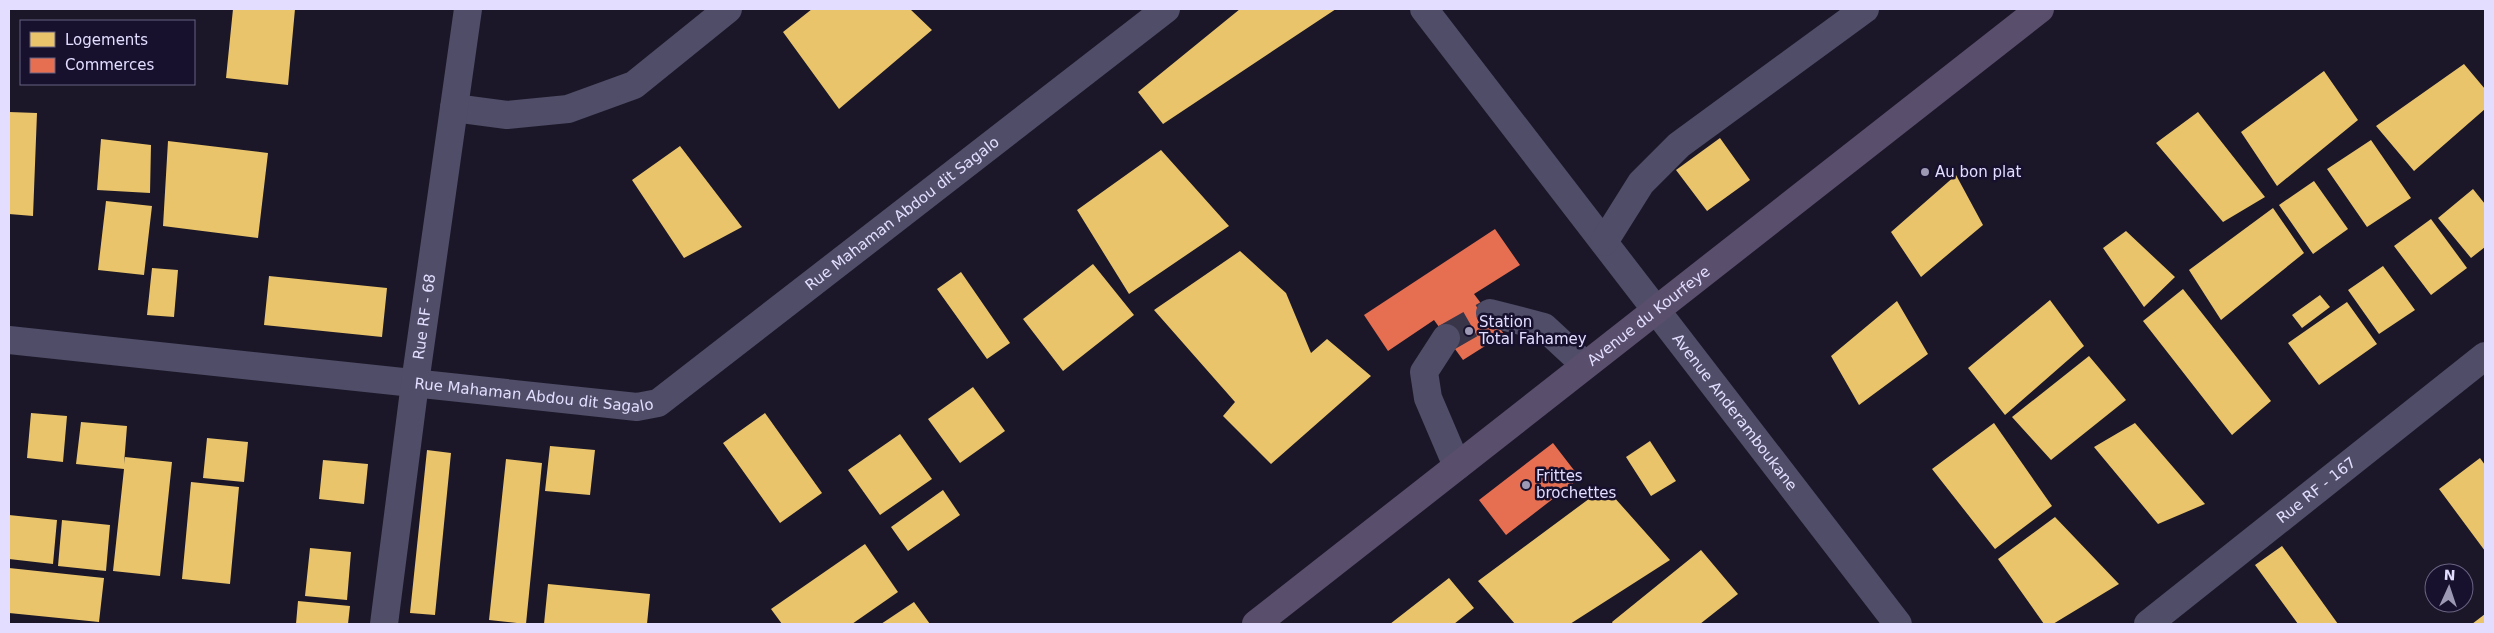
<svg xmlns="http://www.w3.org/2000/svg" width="2494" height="633" font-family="'DejaVu Sans',sans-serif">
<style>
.homes{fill:#e9c46a}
.shops{fill:#e76f51}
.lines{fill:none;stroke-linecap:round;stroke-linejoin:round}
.minor-tunnel{stroke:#393548;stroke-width:28;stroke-dasharray:28 14;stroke-linecap:butt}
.minor{stroke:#4f4d67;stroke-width:28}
.major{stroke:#594e6c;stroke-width:28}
.poi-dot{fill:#9d98b4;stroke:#17112e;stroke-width:2}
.labels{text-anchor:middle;stroke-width:5;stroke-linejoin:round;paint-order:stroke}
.poi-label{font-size:15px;fill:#e3deff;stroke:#17112e;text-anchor:start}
.street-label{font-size:15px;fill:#e3deff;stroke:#17112e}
</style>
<rect width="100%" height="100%" fill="#1b1728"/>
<path class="homes" d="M233 9H295L288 85 226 78Z
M812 9H910L932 30 839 109 783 32Z
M1240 9H1336L1163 124 1138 92Z
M2464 64 2485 89V109L2414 171 2376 126Z
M2324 71 2358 120 2277 186 2241 132Z
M9 112 37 113 33 216 9 214Z
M2198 112 2265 197 2223 222 2156 143Z
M1720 138 1750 180 1707 211 1676 170Z
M101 139 151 145 150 193 97 190Z
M2371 140 2411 198 2367 227 2327 169Z
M168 141 268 153 258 238 163 226Z
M680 146 742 227 684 258 632 180Z
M1161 150 1229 226 1129 294 1077 210Z
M1956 175 1983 225 1921 277 1891 232Z
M2314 181 2348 229 2313 254 2279 205Z
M2473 189 2485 204V247L2471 258 2438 218Z
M106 201 152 206 144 275 98 270Z
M2273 208 2304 253 2221 320 2189 270Z
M2431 219 2467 268 2431 295 2394 246Z
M2126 231 2175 277 2144 307 2103 248Z
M1240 251 1286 293 1311 353 1327 339 1371 376 1271 464 1223 416 1235 402 1154 310Z
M1093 264 1134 315 1063 371 1023 319Z
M2383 266 2415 310 2379 334 2348 290Z
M152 268 178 270 174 317 147 315Z
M961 272 1010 343 987 359 937 289Z
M269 276 387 288 382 337 264 325Z
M2183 289 2271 401 2232 435 2143 321Z
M2320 295 2330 307 2302 328 2292 315Z
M2050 300 2084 346 2005 415 1968 368Z
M1897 301 1928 354 1859 405 1831 356Z
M2347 302 2377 344 2319 385 2288 343Z
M2089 356 2126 400 2051 460 2012 417Z
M973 387 1005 431 960 463 928 419Z
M31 413 67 416 63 462 27 458Z
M765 413 822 493 780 523 723 443Z
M81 422 127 426 124 464 125 457 172 462 160 576 113 571 124 469 76 464Z
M1994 423 2052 506 1995 549 1932 469Z
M2135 423 2205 504 2158 524 2094 447Z
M900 434 932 479 880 515 848 470Z
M207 438 248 442 244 482 203 478Z
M1650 441 1676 481 1651 496 1626 457Z
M550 446 595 450 590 495 545 491Z
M427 450 451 453 435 615 410 613Z
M2480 458 2485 465V551L2439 489Z
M506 459 542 463 526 624 489 620Z
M323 460 368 464 364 504 319 499Z
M191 482 239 487 230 584 182 579Z
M1605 487 1670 560 1570 624H1515L1478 581Z
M943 490 960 515 908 551 891 527Z
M9 515 57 520 53 564 9 559Z
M2055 517 2119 584 2053 624H2044L1998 559Z
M62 520 110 525 106 571 58 566Z
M865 544 898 592 852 624H782L771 609Z
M2282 546 2338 624H2298L2255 565Z
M310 548 351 552 347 600 305 596Z
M1701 550 1738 594 1700 624H1613L1612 622Z
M9 568 104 578 99 622 9 613Z
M1449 578 1474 608 1454 624H1390Z
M548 584 650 594 647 624H544Z
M298 601 350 606 348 624H296Z
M914 602 930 624H881Z
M2485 614V624H2472Z"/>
<path class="shops" d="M1495 229 1520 265 1474 294 1504 334 1463 360 1434 320 1388 351 1364 315Z
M1553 443 1580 478 1506 535 1479 500Z"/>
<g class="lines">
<path class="minor-tunnel" d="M1446 338 1490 313"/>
<g class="minor">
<path id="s1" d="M1424 9 1898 624"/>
<path d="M454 108 507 115 568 109 634 85 728 9"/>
<path d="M1604 242 1641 183 1679 145 1865 9"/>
<path d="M1490 313 1544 327 1585 365"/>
<path d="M1446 338 1424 372 1428 398 1457 466"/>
<path id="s2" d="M9 340 637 407 658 403 1166 9"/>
<path id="s3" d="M384 624 415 383 468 9"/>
<path id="s4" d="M2148 624 2485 356"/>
</g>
<path class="major" id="s5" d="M1256 624 2040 9"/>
</g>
<g class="poi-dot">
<circle cx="1925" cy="172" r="5"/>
<circle cx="1469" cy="331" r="5"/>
<circle cx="1526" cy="485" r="5"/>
</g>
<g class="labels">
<g class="poi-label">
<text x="1935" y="177">Au bon plat</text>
<text x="1479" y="327">Station<tspan x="1479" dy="17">Total Fahamey</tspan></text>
<text x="1536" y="481">Frittes<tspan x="1536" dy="17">brochettes</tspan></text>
</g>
<g class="street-label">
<text dy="5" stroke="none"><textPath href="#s2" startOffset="962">Rue Mahaman Abdou dit Sagalo</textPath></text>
<text dy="5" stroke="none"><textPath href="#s3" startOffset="310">Rue RF - 68</textPath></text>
<text dy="5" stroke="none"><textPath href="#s5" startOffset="499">Avenue du Kourfeye</textPath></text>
<text dy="5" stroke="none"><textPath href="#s2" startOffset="528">Rue Mahaman Abdou dit Sagalo</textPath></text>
<text dy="5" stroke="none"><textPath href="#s1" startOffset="509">Avenue Anderamboukane</textPath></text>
<text dy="5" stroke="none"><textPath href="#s4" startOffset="215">Rue RF - 167</textPath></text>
</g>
</g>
<rect width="2494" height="633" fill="none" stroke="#e3deff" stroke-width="20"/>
<rect x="20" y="20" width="175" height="65" fill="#17112e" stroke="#696382"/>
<rect x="30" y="32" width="25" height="15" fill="#e9c46a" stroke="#696382"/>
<text x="65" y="45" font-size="15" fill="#e3deff">Logements</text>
<rect x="30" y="58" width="25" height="15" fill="#e76f51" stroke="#696382"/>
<text x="65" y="70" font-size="15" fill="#e3deff">Commerces</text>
<g transform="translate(2449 588) rotate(3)"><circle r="24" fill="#17112e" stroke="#696382"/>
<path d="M0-4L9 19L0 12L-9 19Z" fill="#9d98b4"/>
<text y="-8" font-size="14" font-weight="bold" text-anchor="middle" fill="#e3deff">N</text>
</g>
</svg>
